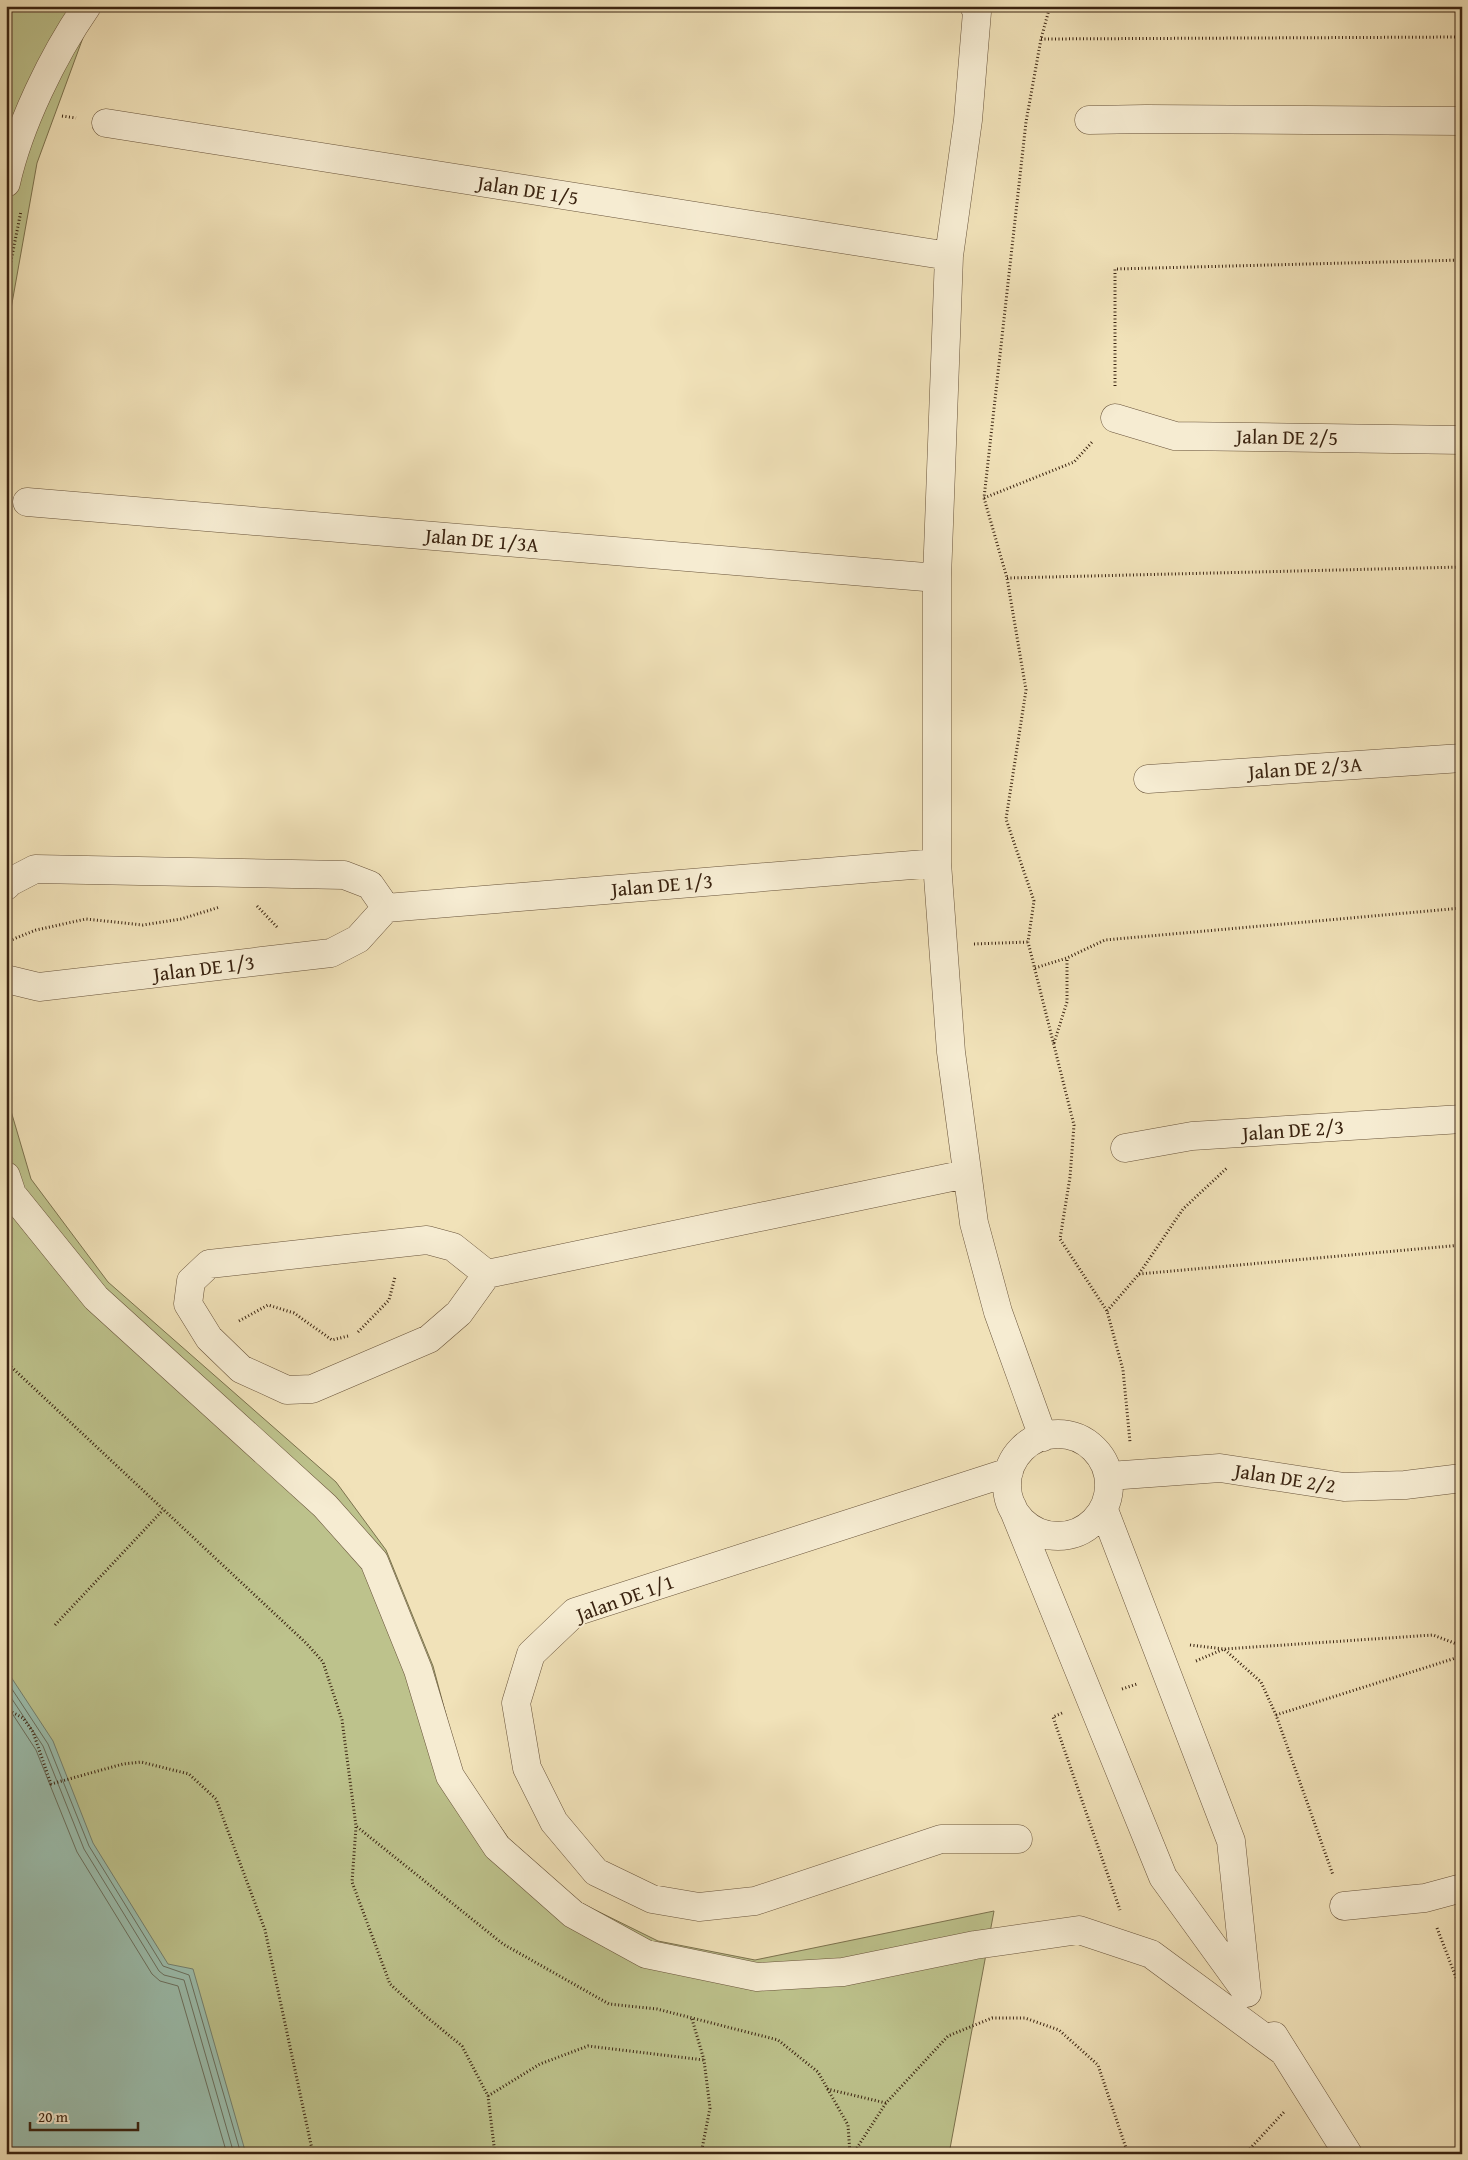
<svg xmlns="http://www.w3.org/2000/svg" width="1468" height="2160" font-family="'Gentium Book Plus',serif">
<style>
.green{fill:#bdc28c;stroke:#7c724e}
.water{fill:#9bbeae;stroke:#74806f}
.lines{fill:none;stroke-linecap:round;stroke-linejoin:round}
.shore{stroke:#6a705f;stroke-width:1}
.minor-casing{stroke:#68533a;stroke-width:29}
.path{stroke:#3a2310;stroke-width:3;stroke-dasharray:1 2.5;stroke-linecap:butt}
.minor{stroke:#f6ecd2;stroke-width:28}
.labels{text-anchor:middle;stroke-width:4;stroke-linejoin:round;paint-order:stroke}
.street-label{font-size:20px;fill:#3a2310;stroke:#f6ecd2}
</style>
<rect width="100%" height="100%" fill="#f1e2b9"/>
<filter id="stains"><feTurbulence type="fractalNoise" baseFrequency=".004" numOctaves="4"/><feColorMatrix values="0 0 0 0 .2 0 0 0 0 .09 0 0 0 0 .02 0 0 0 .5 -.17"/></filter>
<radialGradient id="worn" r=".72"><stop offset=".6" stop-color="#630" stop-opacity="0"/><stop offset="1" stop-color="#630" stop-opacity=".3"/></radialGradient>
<path class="green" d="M6 6H101L88 24 37 163 6 337Z
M6 1094 31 1179 108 1282 336 1482 386 1550 433 1666 461 1771 509 1839 581 1903 658 1941 755 1960 994 1911 949 2154H6Z"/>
<path class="water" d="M6 1674 11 1677 53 1741 93 1843 168 1964 193 1969 246 2154H6Z"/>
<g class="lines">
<path class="shore" d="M6 1680 48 1744 89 1846 163 1966 189 1975 241 2154
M6 1690 43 1746 84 1849 159 1971 164 1975 184 1980 234 2154
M6 1704 36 1750 77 1852 152 1974 160 1981 178 1986 227 2154"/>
<defs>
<path id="minor" d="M974 6 977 12 968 120 949 256 937 578V863L951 1052 974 1223 998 1312 1043 1437
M1089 120 1146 119 1462 121
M106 123 949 256
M6 183C19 125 53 55 87 6
M1115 418 1175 436 1462 440
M27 502 937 578
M1148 779 1462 758
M6 886 10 882 35 869 344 875 370 885 386 908
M6 979 39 987 331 953 358 939 386 908 937 863
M1125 1148 1192 1136 1462 1119
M6 1176 12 1194 96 1298 325 1506 374 1561 418 1670 450 1776 497 1847 573 1914 646 1954 757 1977 843 1972 975 1945 1079 1930 1151 1954 1284 2052
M487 1274 453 1247 427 1240 209 1264 191 1281 188 1304 209 1338 241 1369 287 1390 312 1389 429 1339 459 1313 487 1274 966 1174
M1007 1485a51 51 0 1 1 102 0a51 51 0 1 1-102 0Z
M1009 1472 575 1612 531 1654 516 1703 527 1768 554 1822 596 1872 652 1899 699 1907 755 1901 941 1839H1018
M1109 1476 1220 1468 1344 1487 1405 1485 1462 1478
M1012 1506 1163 1877 1247 1993 1231 1841 1104 1510
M1344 1906 1425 1898 1462 1888
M1274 2036 1348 2154"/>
</defs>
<use href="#minor" class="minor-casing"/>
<path class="path" d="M1050 6 1041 39 1026 122 984 498 1007 578 1026 690 1006 819 1034 901 1028 942 1074 1125 1070 1177 1060 1239 1107 1311 1123 1370 1130 1442
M1041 39 1462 37
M62 116 76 118
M6 286 21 211
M1115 386V269L1462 260
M984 498 1074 462 1093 441
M1007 578 1462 567
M257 906 277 927
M6 942 36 930 86 919 143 925 181 919 220 907
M974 944 1028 942
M1035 968 1067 958 1105 940 1462 908
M1054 1043 1067 1002V958
M6 1129 11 1145
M1139 1274 1462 1245
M1107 1311 1139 1274 1183 1209 1228 1167
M239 1321 268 1305 294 1313 332 1340 348 1336
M358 1332 389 1300 395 1277
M6 1362 307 1644 323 1662 342 1720 356 1826 503 1944 609 2004 657 2009 778 2040 818 2072 848 2125 850 2154
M55 1625 163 1510
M1190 1645 1224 1649 1433 1635 1462 1646
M1196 1661 1224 1649 1261 1682 1276 1715 1333 1875
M1122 1689 1137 1684
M6 1709 23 1718 33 1732 51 1784 123 1764 141 1762 189 1774 216 1799 265 1930 313 2154
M1062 1713 1053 1717 1120 1910
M1276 1715 1462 1656
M356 1827 352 1882 390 1984 423 2014 462 2046 488 2096 495 2154
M1437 1928 1462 1993
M692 2019 704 2060 710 2108 702 2149 700 2154
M827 2089 886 2103
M488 2096 540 2064 588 2046 704 2060
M853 2154 886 2103 948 2036 992 2018H1025L1059 2030 1098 2065 1128 2154
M1245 2154 1284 2112"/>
<use href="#minor" class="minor"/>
</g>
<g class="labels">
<g class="street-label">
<text transform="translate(528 190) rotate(9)" y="7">Jalan DE 1/5</text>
<text transform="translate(1287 437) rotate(1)" y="7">Jalan DE 2/5</text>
<text transform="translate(482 540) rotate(5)" y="7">Jalan DE 1/3A</text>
<text transform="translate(1305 768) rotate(-4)" y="7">Jalan DE 2/3A</text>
<text transform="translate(662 885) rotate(-5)" y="7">Jalan DE 1/3</text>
<text transform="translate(204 968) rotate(-7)" y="7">Jalan DE 1/3</text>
<text transform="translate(1293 1130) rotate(-4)" y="7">Jalan DE 2/3</text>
<text transform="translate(1285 1478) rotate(9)" y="7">Jalan DE 2/2</text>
<text transform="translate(625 1598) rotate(-20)" y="7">Jalan DE 1/1</text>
</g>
</g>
<rect width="1468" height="2160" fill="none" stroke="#f1e2b9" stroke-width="25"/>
<rect x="8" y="8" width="1453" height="2145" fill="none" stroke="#3a2310" stroke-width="2.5"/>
<rect x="12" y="12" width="1443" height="2135" fill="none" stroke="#3a2310"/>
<path d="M30 2122v8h108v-8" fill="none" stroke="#3a2310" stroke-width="2.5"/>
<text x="38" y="2122" font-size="15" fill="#3a2310" stroke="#f6ecd2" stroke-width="4" paint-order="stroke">20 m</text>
<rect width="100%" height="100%" filter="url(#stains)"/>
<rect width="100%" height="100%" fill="url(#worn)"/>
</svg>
